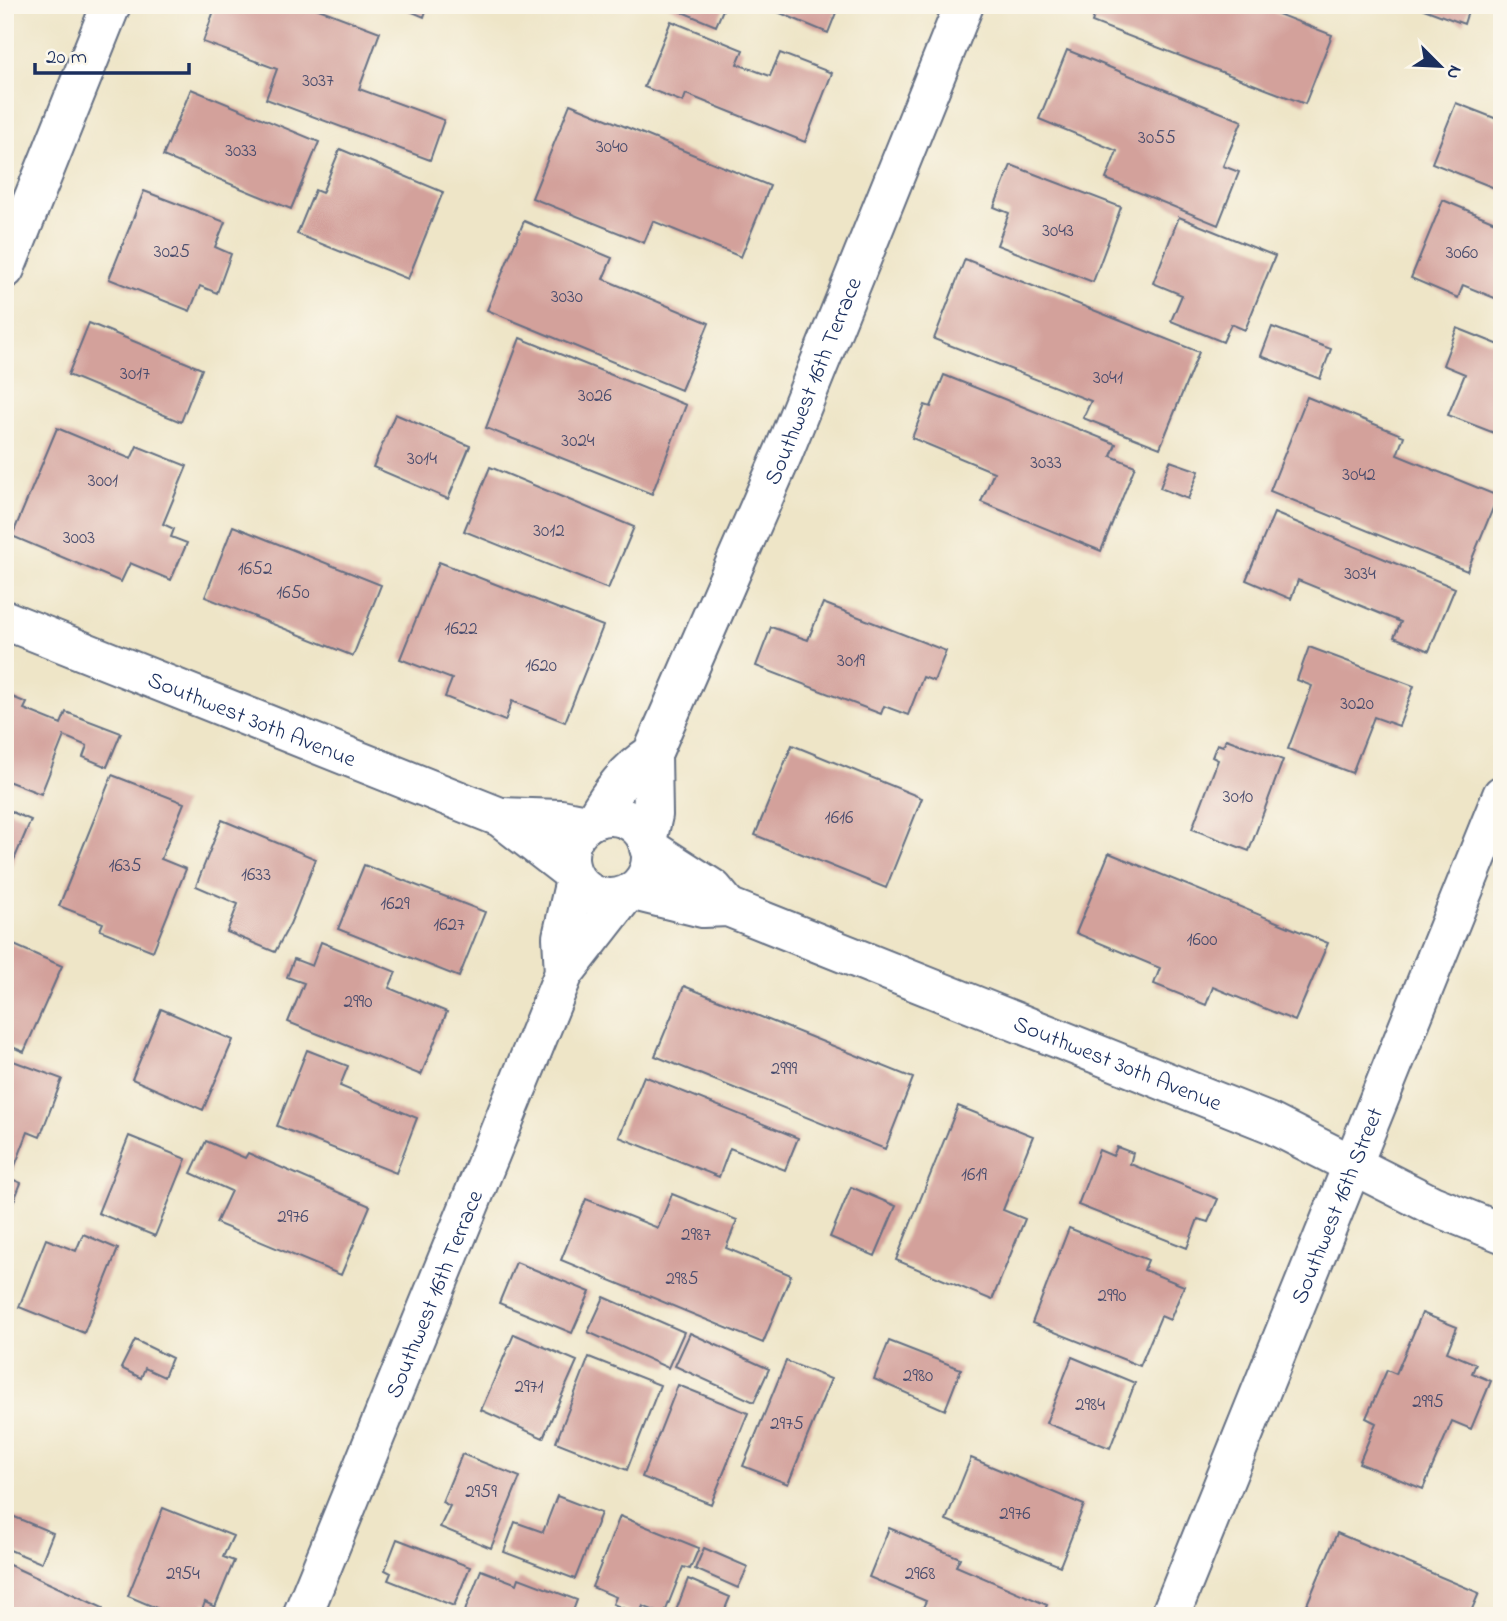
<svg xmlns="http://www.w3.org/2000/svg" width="1507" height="1621" font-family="'Indie Flower',sans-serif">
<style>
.building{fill:#d3a19b}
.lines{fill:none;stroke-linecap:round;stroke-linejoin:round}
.minor-casing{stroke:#656f83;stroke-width:42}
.tertiary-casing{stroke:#656f83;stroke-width:42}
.minor{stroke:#fff;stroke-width:38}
.tertiary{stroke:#fff;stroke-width:38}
.labels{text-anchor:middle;stroke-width:7;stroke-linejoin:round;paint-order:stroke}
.number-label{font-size:19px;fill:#494c6d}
.street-label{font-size:23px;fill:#1b2f5e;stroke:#fbf7ec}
</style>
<rect width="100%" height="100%" fill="#fbf7ec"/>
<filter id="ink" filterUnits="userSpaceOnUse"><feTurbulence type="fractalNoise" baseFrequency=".0143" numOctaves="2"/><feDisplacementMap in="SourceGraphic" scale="14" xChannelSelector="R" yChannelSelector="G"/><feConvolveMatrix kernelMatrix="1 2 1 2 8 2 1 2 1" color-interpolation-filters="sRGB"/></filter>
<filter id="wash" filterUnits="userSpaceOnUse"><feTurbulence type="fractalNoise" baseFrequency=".00686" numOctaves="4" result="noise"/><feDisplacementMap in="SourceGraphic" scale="28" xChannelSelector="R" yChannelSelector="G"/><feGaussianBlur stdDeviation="1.57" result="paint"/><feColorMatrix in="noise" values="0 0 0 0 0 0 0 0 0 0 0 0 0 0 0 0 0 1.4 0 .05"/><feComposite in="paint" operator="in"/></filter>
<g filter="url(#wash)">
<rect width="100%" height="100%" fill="#eee5c7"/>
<g id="blocks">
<path class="building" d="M216 5H308L380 32 359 89 444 120 430 160 266 99 277 69 203 42Z
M396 5H428L424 17Z
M665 5H725L716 26Z
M761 5H839L828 33Z
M1098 5H1255L1332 35 1305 104 1092 22Z
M1413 5H1470L1464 24Z
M671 21 743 50 737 64 770 76 780 53 832 73 805 142 686 94 683 102 644 87Z
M1067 50 1242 121 1223 166 1239 172 1218 225 1106 179 1117 151 1039 119Z
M191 89 319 142 291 209 163 156Z
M1456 103 1502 121V191L1432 163Z
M570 104 770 186 741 257 653 221 644 243 532 198Z
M340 149 443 192 408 279 297 234 315 190 322 193Z
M1011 165 1121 207 1093 282 997 245 1009 213 994 207Z
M144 191 225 222 215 247 231 254 217 293 200 286 190 311 109 279Z
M1443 200 1502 225V301L1463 285 1458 298 1411 278Z
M1179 217 1275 256 1245 330 1231 324 1223 342 1171 321 1182 295 1153 283Z
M524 221 612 258 603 279 709 323 681 390 487 310Z
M965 259 1199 352 1160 448 1083 418 1091 401 934 339Z
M89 323 202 369 181 422 68 375Z
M1272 327 1331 349 1320 379 1261 356Z
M1457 328 1502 346V436L1448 415 1465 374 1443 365Z
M520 338 686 405 652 494 486 428Z
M944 375 1116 444 1111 456 1135 466 1101 551 981 502 994 472 912 438 925 405 931 407Z
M1307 397 1404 436 1397 455 1498 496 1467 571 1270 491Z
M395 414 470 446 448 499 373 467Z
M57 428 131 459 137 446 187 466 163 524 174 529 171 537 187 543 171 580 130 563 121 582 12 536Z
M1170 461 1199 471 1188 499 1160 488Z
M490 467 634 527 608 589 464 531Z
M1274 513 1455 588 1429 651 1394 637 1401 622 1298 580 1291 599 1246 580Z
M233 526 381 585 353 656 205 597Z
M439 562 603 626 565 722 512 701 505 721 445 697 452 679 400 659Z
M823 603 946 651 934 681 923 677 908 715 884 706 881 714 756 666 771 627 808 640Z
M1309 647 1414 686 1399 726 1374 717 1352 773 1288 749 1312 686 1297 680Z
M5 694 27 703 24 709 61 724 66 712 121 733 107 767 83 757 87 746 64 736 41 794 5 780Z
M1226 739 1283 760 1249 851 1192 829 1218 760 1212 757 1217 744 1223 746Z
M792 745 922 798 886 888 755 835Z
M112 775 184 803 161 859 186 869 153 951 100 930 103 923 59 906Z
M5 809 31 820 5 881Z
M222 820 316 859 290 924 275 952 227 932 238 904 196 886Z
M1109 853 1328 943 1295 1021 1213 987 1206 1005 1154 984 1160 968 1076 933Z
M364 865 485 912 459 977 338 929Z
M5 941 62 966 24 1052 5 1044Z
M321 942 396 972 389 988 447 1012 421 1075 288 1022 304 983 287 977 294 959 312 966Z
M684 986 913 1078 885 1149 655 1056Z
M161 1009 233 1040 203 1110 132 1079Z
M307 1050 348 1066 340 1086 417 1118 396 1173 277 1126Z
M5 1058 62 1079 40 1137 28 1132 13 1171 5 1168Z
M644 1076 798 1138 785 1170 730 1148 719 1177 619 1137Z
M958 1106 1033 1136 1003 1210 1025 1219 992 1300 896 1260Z
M129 1136 186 1159 155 1236 98 1213Z
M206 1141 245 1158 248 1153 370 1206 341 1275 216 1223 231 1191 191 1173Z
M1117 1147 1133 1153 1130 1164 1218 1199 1208 1222 1198 1219 1187 1248 1078 1205 1099 1150 1113 1156Z
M5 1176 21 1183 5 1223Z
M851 1187 896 1206 875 1256 830 1237Z
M672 1194 737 1220 726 1248 791 1275 763 1343 561 1260 586 1199 658 1228Z
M1069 1228 1148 1260 1144 1270 1184 1286 1170 1320 1161 1316 1140 1366 1032 1323Z
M83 1234 118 1249 84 1333 19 1307 46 1239 76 1251Z
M516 1262 590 1292 572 1333 499 1303Z
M604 1297 684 1332 668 1368 588 1332Z
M1422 1313 1457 1327 1447 1352 1476 1364 1472 1373 1491 1381 1471 1429 1452 1421 1423 1489 1359 1463 1376 1423 1366 1418 1387 1370 1396 1374Z
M690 1333 769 1369 754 1402 675 1366Z
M514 1334 577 1361 543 1438 481 1410Z
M135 1340 172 1358 164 1377 145 1368 141 1378 121 1368Z
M889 1341 961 1369 945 1410 874 1379Z
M589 1357 660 1385 627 1470 556 1442Z
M1072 1357 1135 1383 1110 1448 1046 1423Z
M786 1361 831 1379 788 1484 743 1466Z
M678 1385 748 1413 711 1504 642 1477Z
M462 1454 520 1477 491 1548 440 1527 450 1506 442 1502Z
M971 1458 1084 1505 1060 1566 946 1520Z
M557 1496 601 1513 575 1579 504 1552 515 1522 543 1532Z
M163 1508 233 1536 223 1557 234 1561 215 1607 205 1602 200 1616H175L128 1596Z
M5 1513 53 1533 41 1563 5 1548Z
M620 1516 699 1548 690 1569 683 1567 664 1615 643 1606 639 1615 613 1604 616 1597 592 1587Z
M889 1528 960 1558 956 1566 1047 1605 1042 1616H919L926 1601 869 1577Z
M1337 1533 1479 1593 1469 1616H1302Z
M397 1539 470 1567 454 1606 388 1580 391 1573 385 1570Z
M704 1548 748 1567 738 1588 695 1569Z
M5 1563 103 1608 100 1616H5Z
M481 1570 517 1584 519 1578 577 1600 571 1616H463Z
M688 1579 730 1597 722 1616H674Z"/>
</g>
</g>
<g filter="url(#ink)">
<use href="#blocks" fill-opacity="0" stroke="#656f83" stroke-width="2"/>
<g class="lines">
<defs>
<g id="minor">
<path d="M5 269 111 5"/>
<path id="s1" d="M5 620 500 817 571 872"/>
<circle cx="610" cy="857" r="41"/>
<path d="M500 817 561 819 586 824"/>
<path d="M595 819C610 793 627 770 652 754"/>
<path id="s2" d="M647 841 653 815 652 754 784 451 964 5"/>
<path d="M649 848 713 889 728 907"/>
<path id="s3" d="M634 891 703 908 728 907 1270 1123 1432 1205 1502 1233"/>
<path d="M564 973 562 937 575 880"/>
<path id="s4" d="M302 1616 564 973 624 896"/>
</g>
<g id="tertiary">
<path id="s5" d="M1170 1616 1502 795"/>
</g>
</defs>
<use href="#minor" class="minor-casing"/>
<use href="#tertiary" class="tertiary-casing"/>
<use href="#minor" class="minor"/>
<use href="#tertiary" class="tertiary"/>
</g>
</g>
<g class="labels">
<g class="number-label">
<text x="318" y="86">3037</text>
<text x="1157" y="143">3055</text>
<text x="612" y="152">3040</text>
<text x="241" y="156">3033</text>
<text x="1058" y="236">3043</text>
<text x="172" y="257">3025</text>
<text x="1462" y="258">3060</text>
<text x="567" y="302">3030</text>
<text x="135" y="379">3017</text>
<text x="1108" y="383">3041</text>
<text x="595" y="401">3026</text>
<text x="578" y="446">3024</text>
<text x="422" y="464">3014</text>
<text x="1046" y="468">3033</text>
<text x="1359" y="480">3042</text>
<text x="103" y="486">3001</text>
<text x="549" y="536">3012</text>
<text x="79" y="543">3003</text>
<text x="255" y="574">1652</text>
<text x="1360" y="579">3034</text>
<text x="293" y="598">1650</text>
<text x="461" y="634">1622</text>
<text x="851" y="666">3019</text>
<text x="541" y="671">1620</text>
<text x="1357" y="709">3020</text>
<text x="1238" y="802">3010</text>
<text x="839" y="823">1616</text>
<text x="125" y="871">1635</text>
<text x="256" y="880">1633</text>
<text x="395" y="909">1629</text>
<text x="449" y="930">1627</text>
<text x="1202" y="945">1600</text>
<text x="358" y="1007">2990</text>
<text x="784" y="1074">2999</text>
<text x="974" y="1180">1619</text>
<text x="293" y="1222">2976</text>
<text x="696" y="1240">2987</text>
<text x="682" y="1284">2985</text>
<text x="1112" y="1301">2990</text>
<text x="918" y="1381">2980</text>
<text x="529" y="1392">2971</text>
<text x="1428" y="1407">2995</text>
<text x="1090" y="1410">2984</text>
<text x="787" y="1429">2975</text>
<text x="481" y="1497">2959</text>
<text x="1015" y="1519">2976</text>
<text x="183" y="1579">2954</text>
<text x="920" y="1579">2968</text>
</g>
<g class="street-label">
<text dy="8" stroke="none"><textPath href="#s2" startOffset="494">Southwest 16th Terrace</textPath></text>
<text dy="8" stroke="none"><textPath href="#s1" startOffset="266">Southwest 30th Avenue</textPath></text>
<text dy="8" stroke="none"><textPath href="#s3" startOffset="516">Southwest 30th Avenue</textPath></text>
<text dy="8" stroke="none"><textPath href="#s5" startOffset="443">Southwest 16th Street</textPath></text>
<text dy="8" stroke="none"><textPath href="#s4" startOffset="348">Southwest 16th Terrace</textPath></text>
</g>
</g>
<rect width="1507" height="1621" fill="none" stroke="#fbf7ec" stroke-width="28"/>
<g transform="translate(1440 66) rotate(114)" stroke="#fbf7ec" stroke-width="5" paint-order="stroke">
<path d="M0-5L12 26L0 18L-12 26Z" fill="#1b2f5e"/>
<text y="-10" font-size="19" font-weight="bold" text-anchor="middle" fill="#1b2f5e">N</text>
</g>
<path d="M35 63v10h154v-10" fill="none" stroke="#1b2f5e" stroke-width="3.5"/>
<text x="46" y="63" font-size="21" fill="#1b2f5e" stroke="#fbf7ec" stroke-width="5" paint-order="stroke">20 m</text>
</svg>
